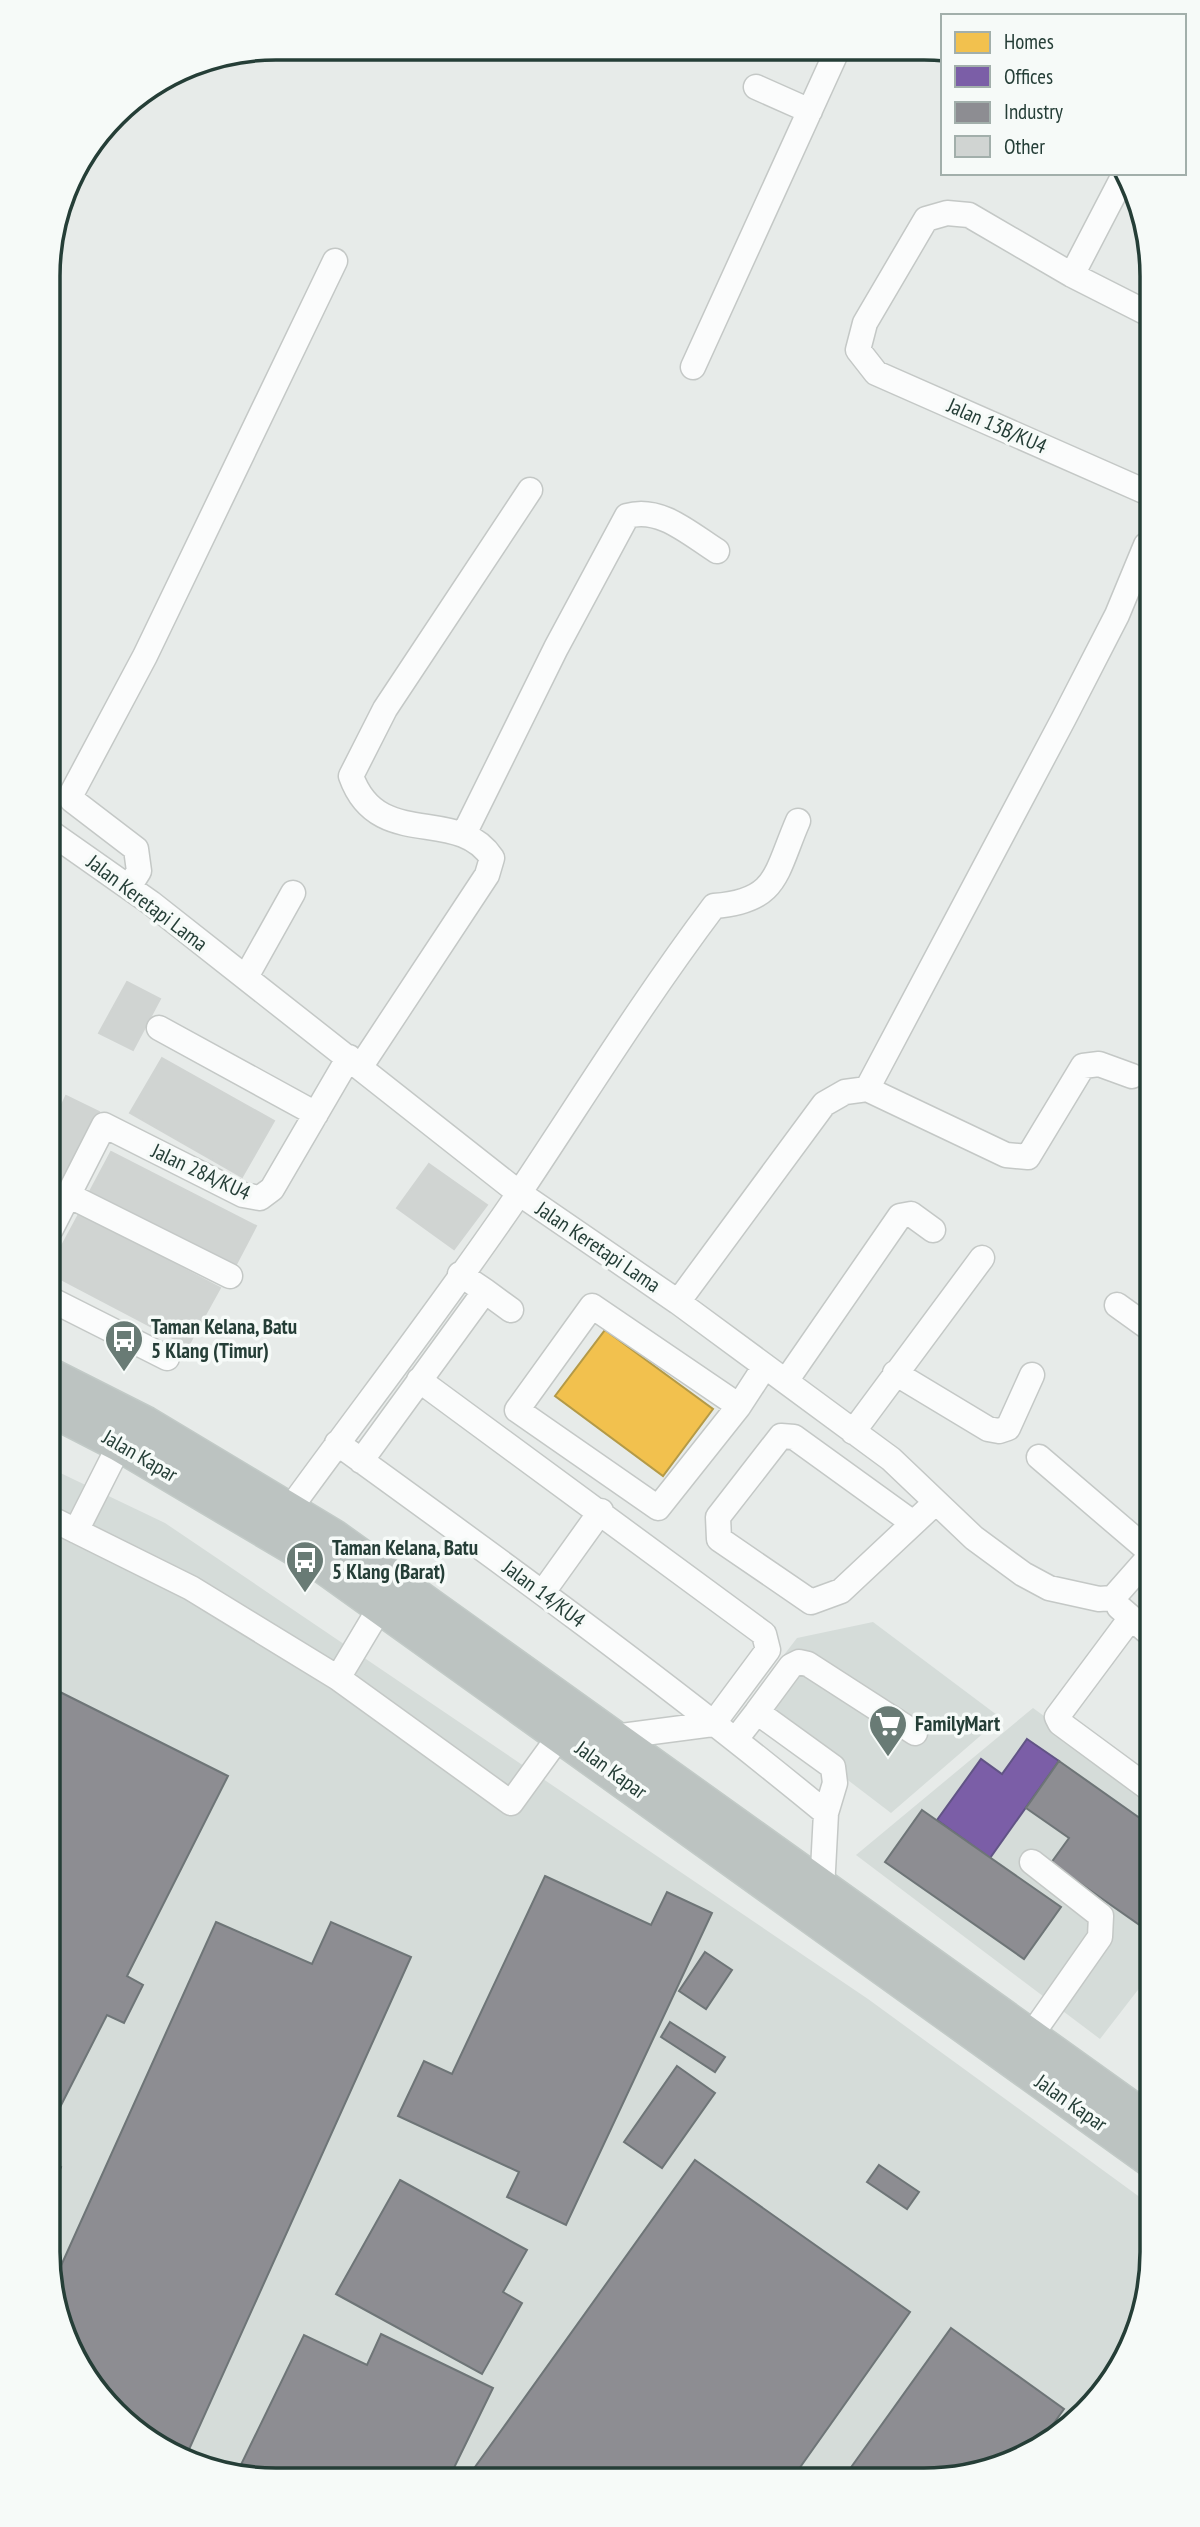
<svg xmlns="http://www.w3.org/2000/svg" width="1200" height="2527" font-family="'PT Sans Narrow',sans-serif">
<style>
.built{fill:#d5dcd9}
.homes{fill:#f2c14e;stroke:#b49a47;stroke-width:2}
.offices{fill:#7b5ea7;stroke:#615485;stroke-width:2}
.industry{fill:#8d8d92;stroke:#6e7577;stroke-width:2}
.building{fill:#d0d4d2;stroke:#d0d4d2;stroke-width:2}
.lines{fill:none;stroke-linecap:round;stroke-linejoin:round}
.minor-casing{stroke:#c4c8c6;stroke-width:27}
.highway-casing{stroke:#c2cac7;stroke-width:38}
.minor{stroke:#fbfcfc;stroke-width:24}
.highway{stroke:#bcc3c1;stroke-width:35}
.labels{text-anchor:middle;stroke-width:7;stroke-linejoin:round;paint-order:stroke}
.street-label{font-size:21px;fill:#253e37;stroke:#f6faf8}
.poi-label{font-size:21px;font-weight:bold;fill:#253e37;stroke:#f6faf8;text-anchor:start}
.rim{fill:none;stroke:#253e37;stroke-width:3.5}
</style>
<rect width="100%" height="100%" fill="#e7ebe9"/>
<path class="built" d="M52 1469 165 1523 868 1999 1152 2206V2267L1136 2338 1105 2391 1051 2441 984 2472 232 2475 125 2423 86 2378 55 2311Z
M873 1622 1001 1718 891 1813 747 1703 797 1638Z
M1033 1708 1151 1794V1973L1100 2039 856 1855Z"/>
<path class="homes" d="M605 1330 713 1409 663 1476 555 1396Z"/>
<path class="offices" d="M1027 1739 1059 1761 990 1858 937 1820 981 1759 1002 1774Z"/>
<path class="industry" d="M56 1690 228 1776 127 1976 143 1985 124 2023 107 2015 54 2119 53 1697Z
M1059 1761 1151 1826V1933L1051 1863 1069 1838 1026 1808Z
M922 1810 1061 1907 1024 1959 885 1862Z
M545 1876 651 1925 667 1892 712 1913 566 2225 507 2197 519 2172 398 2116 424 2061 452 2074Z
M216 1922 312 1964 331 1922 411 1957 187 2454 125 2423 86 2378 55 2311V2279Z
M705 1952 732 1970 706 2009 679 1991Z
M670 2022 725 2057 715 2072 661 2037Z
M677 2066 715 2093 662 2168 624 2142Z
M695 2160 910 2312 796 2473 470 2474Z
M55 2163 61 2167 55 2180Z
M879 2165 919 2192 907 2209 867 2182Z
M400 2180 527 2250 503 2292 522 2303 482 2374 336 2294Z
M951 2328 1064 2409 1036 2448 984 2472 847 2473Z
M381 2334 493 2388 451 2474 236 2475 304 2335 367 2365Z"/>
<path class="building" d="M127 982 160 999 133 1050 99 1033Z
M162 1058 274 1121 242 1177 130 1113Z
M66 1096 99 1112 60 1191 51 1187V1128Z
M111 1152 256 1226 232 1272 87 1197Z
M429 1164 487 1205 454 1249 397 1208Z
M79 1214 220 1288 188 1346 51 1274V1266Z"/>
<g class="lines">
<defs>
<path id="minor" d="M756 87 810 111
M1072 275 1125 173
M1145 312 1072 275 969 215 947 213 926 219 865 323 858 350 876 373 1146 492
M693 367 837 51
M50 832 151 903 519 1193 678 1302 891 1459 974 1538 1023 1574 1049 1588 1099 1599 1113 1598 1150 1556
M464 834 556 648 627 516C660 506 690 534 717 551
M129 887 139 871 136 849 72 800 73 791 145 656 335 261
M246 977 293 893
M159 1028 316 1114
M361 1066 487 875 492 858C457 805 378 852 351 776L385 709 530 490
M867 1089 1006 1155 1028 1157 1083 1066 1099 1064 1132 1076
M68 1195 230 1276
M51 1229 104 1125 243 1195 260 1198 272 1189 349 1057
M485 1291 511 1310
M52 1300 167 1358
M678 1302 824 1104 845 1092 867 1089 1064 718 1117 615 1146 545
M1117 1305 1149 1328
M895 1373 988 1429 999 1431 1008 1428 1032 1375
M419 1380 764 1634 768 1650 713 1724 614 1737
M786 1381 900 1216 911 1214 933 1230
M739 1406 592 1306 517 1410 658 1508 739 1406 765 1366
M853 1432 982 1258
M337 1443C503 1563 668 1683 826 1813
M1039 1457 1150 1552
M361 1461 485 1291 460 1274
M289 1510C366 1404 447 1300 520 1192 584 1096 644 999 714 906 778 901 775 874 798 821
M52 1519 191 1588 338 1678 511 1803 561 1734
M913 1523 794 1437 781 1436 718 1517 719 1539 811 1602 841 1591 936 1502
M76 1531 120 1444
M543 1592 601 1511
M1119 1607 1150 1634
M1130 1619 1057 1717 1060 1723 1151 1790
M338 1678 381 1606
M757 1712 791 1666 799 1662 808 1664 915 1733
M736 1739 757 1712 833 1767 835 1783 826 1813 822 1889
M1030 2037 1100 1937 1101 1916 1032 1862"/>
<path id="highway" d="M52 1377 145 1424 333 1537 1152 2124
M52 1409 120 1444 316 1560 1152 2160"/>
</defs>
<use href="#minor" class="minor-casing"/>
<use href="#highway" class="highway-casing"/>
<use href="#minor" class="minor"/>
<use href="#highway" class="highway"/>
</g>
<defs>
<symbol id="bus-pin" viewBox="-11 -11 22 30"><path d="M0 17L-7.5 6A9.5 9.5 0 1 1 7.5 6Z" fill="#697b75" stroke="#f6faf8"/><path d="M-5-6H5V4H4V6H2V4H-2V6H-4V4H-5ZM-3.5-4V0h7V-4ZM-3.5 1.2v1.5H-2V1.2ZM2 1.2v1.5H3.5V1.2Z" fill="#fff"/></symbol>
<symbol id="supermarket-pin" viewBox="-11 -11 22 30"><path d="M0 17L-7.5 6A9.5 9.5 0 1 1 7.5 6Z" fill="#697b75" stroke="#f6faf8"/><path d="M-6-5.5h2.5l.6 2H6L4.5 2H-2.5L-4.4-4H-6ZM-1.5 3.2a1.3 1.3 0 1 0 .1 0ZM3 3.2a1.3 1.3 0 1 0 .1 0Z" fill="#fff"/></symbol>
</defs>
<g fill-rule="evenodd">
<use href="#bus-pin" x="102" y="1317" width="44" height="60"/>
<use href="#bus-pin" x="283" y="1538" width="44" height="60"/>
<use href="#supermarket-pin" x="866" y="1702" width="44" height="60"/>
</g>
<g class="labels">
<g class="street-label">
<text transform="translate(997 426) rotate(24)" y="7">Jalan 13B/KU4</text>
<text transform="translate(147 903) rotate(37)" y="7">Jalan Keretapi Lama</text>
<text transform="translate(201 1172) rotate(25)" y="7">Jalan 28A/KU4</text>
<text transform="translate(598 1247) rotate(34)" y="7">Jalan Keretapi Lama</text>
<text transform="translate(140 1456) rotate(30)" y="7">Jalan Kapar</text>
<text transform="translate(544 1594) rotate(37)" y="7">Jalan 14/KU4</text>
<text transform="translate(611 1770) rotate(36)" y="7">Jalan Kapar</text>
<text transform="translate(1071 2103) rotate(35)" y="7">Jalan Kapar</text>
</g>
<g class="poi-label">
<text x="151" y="1334">Taman Kelana, Batu<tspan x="151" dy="24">5 Klang (Timur)</tspan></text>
<text x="332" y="1555">Taman Kelana, Batu<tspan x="332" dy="24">5 Klang (Barat)</tspan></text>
<text x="915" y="1731">FamilyMart</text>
</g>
</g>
<path d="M0 0H1200V2527H0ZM276 60H924A216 216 0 0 1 1140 276V2252A216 216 0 0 1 924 2468H276A216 216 0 0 1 60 2252V276A216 216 0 0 1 276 60Z" fill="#f6faf8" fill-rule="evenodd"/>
<path class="rim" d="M276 60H924A216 216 0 0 1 1140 276V2252A216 216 0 0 1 924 2468H276A216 216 0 0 1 60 2252V276A216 216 0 0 1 276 60Z"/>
<rect x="941" y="14" width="245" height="161" fill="#f6faf8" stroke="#a2afab" stroke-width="2"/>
<rect x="955" y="32" width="35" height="21" fill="#f2c14e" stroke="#a2afab" stroke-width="2"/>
<text x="1004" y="49" font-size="21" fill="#253e37">Homes</text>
<rect x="955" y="66" width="35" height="21" fill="#7b5ea7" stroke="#a2afab" stroke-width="2"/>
<text x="1004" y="84" font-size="21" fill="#253e37">Offices</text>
<rect x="955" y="102" width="35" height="21" fill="#8d8d92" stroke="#a2afab" stroke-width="2"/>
<text x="1004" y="119" font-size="21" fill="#253e37">Industry</text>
<rect x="955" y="136" width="35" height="21" fill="#d0d4d2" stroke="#a2afab" stroke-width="2"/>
<text x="1004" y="154" font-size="21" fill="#253e37">Other</text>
</svg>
